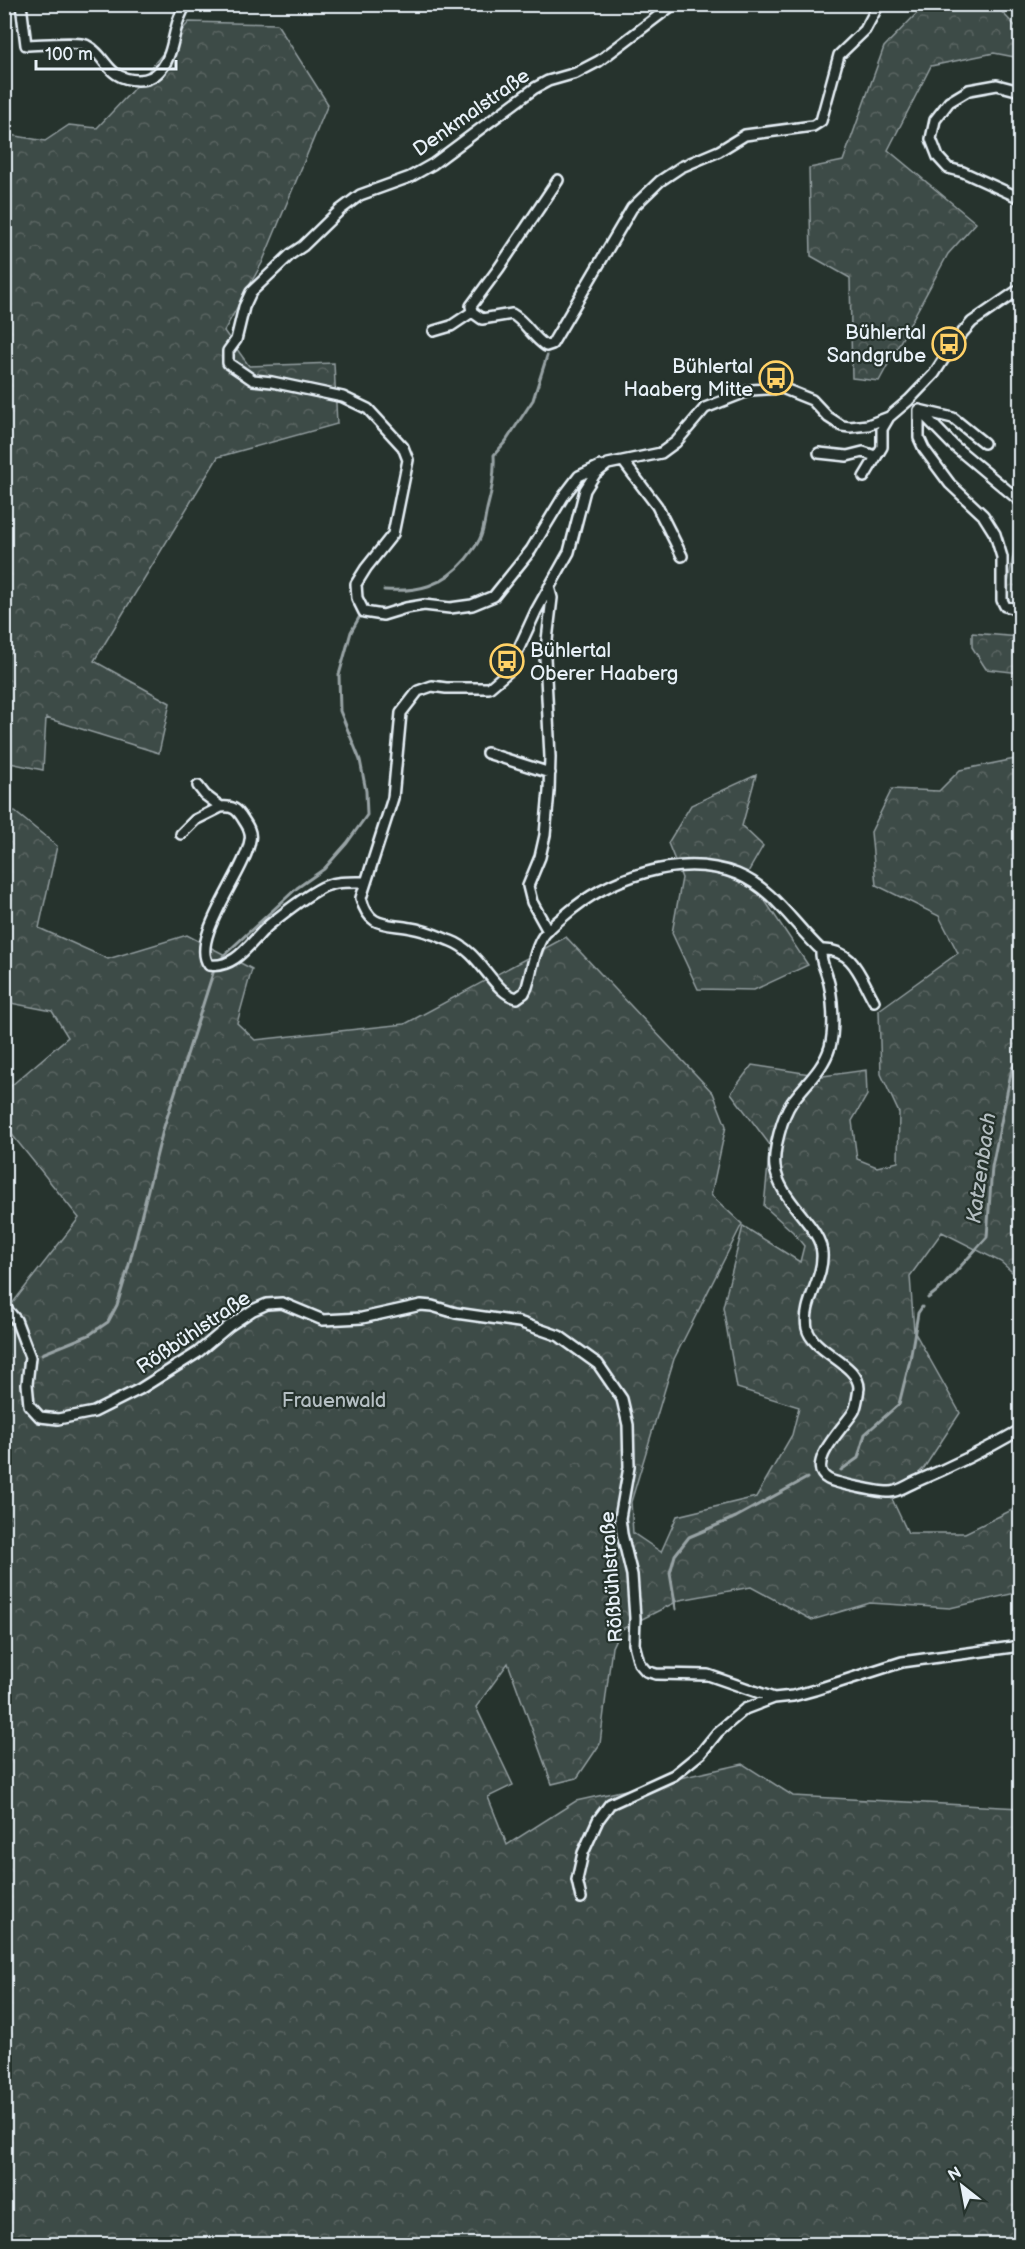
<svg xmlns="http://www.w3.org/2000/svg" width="1025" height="2249" font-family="'Balsamiq Sans',sans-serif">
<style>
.forest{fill:url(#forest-crowns);stroke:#939ea0;stroke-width:1.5}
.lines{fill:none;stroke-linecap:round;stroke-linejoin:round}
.stream{stroke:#98a3a5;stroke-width:3}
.street-casing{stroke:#e8f1f8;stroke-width:14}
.street{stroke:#26332d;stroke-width:9}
.labels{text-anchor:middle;stroke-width:4.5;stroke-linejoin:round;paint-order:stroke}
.street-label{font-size:20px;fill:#e8f1f8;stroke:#26332d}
.poi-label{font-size:20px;fill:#e8f1f8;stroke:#26332d;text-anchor:end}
.park-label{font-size:20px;fill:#b5bfc3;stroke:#26332d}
.water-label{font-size:21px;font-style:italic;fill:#b3bdc0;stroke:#26332d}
</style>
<defs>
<pattern id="forest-crowns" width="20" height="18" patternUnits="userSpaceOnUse" patternTransform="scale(1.5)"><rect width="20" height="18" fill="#3e4b47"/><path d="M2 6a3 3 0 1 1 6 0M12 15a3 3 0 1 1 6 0" fill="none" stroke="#5a6562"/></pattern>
</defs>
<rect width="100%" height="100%" fill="#26332d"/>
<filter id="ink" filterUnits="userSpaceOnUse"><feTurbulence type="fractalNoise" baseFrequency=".0167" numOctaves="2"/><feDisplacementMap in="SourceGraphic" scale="12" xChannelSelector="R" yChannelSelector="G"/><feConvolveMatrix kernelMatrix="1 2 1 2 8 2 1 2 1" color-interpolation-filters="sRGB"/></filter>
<g filter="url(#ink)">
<path class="forest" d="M925 5 990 4 997 7 1020 31V58L994 53 931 66 888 150 976 223 948 254 879 381 852 378 850 278 811 256 809 168 843 161 884 47Z
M189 22 277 24 328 104 262 263 224 331 249 366 334 363 337 424 218 457 94 661 170 703 159 753 46 718 43 770 5 762 4 134 45 141 69 125 97 128 129 94Z
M1020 538V617L1010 614 1005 599 1016 540Z
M972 633 1020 637V673L986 669 972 647Z
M1020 758V1279L1001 1262 942 1232 910 1276 914 1331 960 1413 924 1468 892 1499 908 1533H965L1016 1508 1020 1446V1592L950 1608 870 1603 812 1620 751 1587 680 1600 620 1630 612 1647 600 1744 577 1778 552 1784 508 1663 476 1707 513 1785 488 1797 507 1845 576 1801 743 1764 793 1796 1020 1808V2244H5V1308L8 1309 79 1218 5 1126V1091L68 1037 52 1011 5 1002 4 803 57 846 39 928 108 959 187 935 252 969 237 1023 255 1040 405 1024 566 937 713 1093 726 1126 711 1195 742 1224 674 1359 631 1502 633 1533 661 1552 677 1516 756 1497 792 1435 799 1407 737 1388 723 1307 743 1226 800 1262 804 1246 793 1232 764 1206 770 1145 731 1093 752 1065 823 1076 866 1070 867 1095 852 1121 857 1159 877 1167 898 1162 899 1113 881 1074 879 1010 958 953 939 916 876 885 871 832 892 789 939 791 960 770Z
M756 775 742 826 763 846 747 874 808 965 754 990 698 989 672 933 682 878 668 843 691 805Z"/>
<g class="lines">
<path class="stream" d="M384 590C418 592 442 587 466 559 471 552 478 545 481 536 484 528 485 518 487 509 492 491 495 474 494 455L506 441 533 400 547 356
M223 956 297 888 324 869 347 843 367 815 366 791 360 760 340 711 339 675 351 632 360 616
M928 1298 942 1287 987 1237 992 1167 1012 1068 1020 1058
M42 1354 89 1335 108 1322 117 1305 129 1265 163 1130 213 973
M841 1470 858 1458 865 1434 899 1404 910 1360 918 1313 922 1307
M676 1609 670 1573 675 1555 689 1537 736 1517 807 1478"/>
<defs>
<path id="street" d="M21 4 26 45C39 45 78 41 86 45 108 56 105 79 138 80 147 80 156 76 162 68 176 50 172 23 187 4
M1020 91 997 85 969 90 949 102 935 120 931 139 938 157 948 168 963 172 1020 198
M558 180 499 268 471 306 472 312 482 319 512 314C526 322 532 337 546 346L552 344 632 208 660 181 681 167 719 151 745 135 813 126 821 121 839 55 865 30 879 4
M1020 289 972 322 956 340 934 374 909 400 889 417 868 425 850 427 842 426 828 417 812 400 782 388 751 390 705 408 676 442 661 453 608 464 595 474 585 490 569 552 536 611 508 672 489 688H446L432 686 418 691 401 713 393 798 361 898C369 929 386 923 411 928 425 930 438 936 451 941 481 952 493 993 517 998L524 993 527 987C532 971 534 949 544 935 549 928 557 922 564 916 607 878 680 852 737 874 774 889 794 925 821 950 820 960 824 966 827 976 833 995 835 1028 830 1047 823 1070 805 1084 792 1102 782 1116 773 1151 775 1167 779 1201 821 1226 822 1253 824 1279 802 1303 807 1328 812 1352 859 1364 859 1388 858 1394 857 1405 854 1411 847 1424 803 1465 828 1479 835 1483 882 1493 890 1492 898 1492 908 1485 915 1482 951 1467 987 1449 1020 1430
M434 331 451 326 472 312
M919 410 953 445 1020 501
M984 443 953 418 919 410V438L924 449 950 484 983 515 995 534 1002 557V600L1005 606 1020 610
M819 453 847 456 863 452 875 456
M623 461 657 506 682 556
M600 466 579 476 563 497 531 550 494 596 472 605 450 608 424 605 406 608 383 615 364 612 357 598 356 584 366 568 393 534 408 460 403 447 368 409 343 397 272 382 253 380 228 363V351L236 340 244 307 251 292 291 254 303 246 340 210 360 195 410 177 433 164 535 88 548 81 576 73 599 61 674 4
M864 477 882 447V429L889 417
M487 753 550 773
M198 786 205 795 221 807C233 806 237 809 243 819 247 825 252 832 250 840 246 871 189 939 209 965 236 969 251 941 269 925 285 912 305 896 323 887 336 881 352 882 365 882
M181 834 195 820 221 807
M548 931 532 902 528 886 540 857 545 835 549 791 550 757 545 657 552 598 549 587
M821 950C854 948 860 977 874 1001
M4 1306 16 1320 30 1357 27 1384 29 1405 40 1417 58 1419 94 1412 140 1389 197 1353 229 1326 253 1310 267 1304 282 1303 323 1320 362 1318 421 1305 432 1306 456 1313 519 1322 559 1336 598 1364 622 1399 628 1425 629 1467 620 1518 622 1534 632 1575 635 1618 634 1644 639 1663 646 1671 656 1674 708 1675 774 1698
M581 1898 577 1880 583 1853 598 1820 610 1804 674 1775 701 1753 718 1732 745 1709 774 1698 793 1696 815 1690 902 1662 1020 1646"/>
</defs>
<use href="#street" class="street-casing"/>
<use href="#street" class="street"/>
</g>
</g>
<defs>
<symbol id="bus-ring" viewBox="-11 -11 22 22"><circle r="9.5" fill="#26332d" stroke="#ffd166" stroke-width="1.5"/><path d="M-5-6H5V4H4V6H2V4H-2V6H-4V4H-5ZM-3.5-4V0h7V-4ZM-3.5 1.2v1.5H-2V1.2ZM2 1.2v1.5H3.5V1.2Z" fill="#ffd166"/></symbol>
</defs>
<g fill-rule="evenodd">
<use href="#bus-ring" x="930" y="325" width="38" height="38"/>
<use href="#bus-ring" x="757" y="359" width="38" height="38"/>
<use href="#bus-ring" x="488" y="642" width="38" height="38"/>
</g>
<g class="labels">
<g class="street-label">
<text transform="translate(471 112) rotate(-35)" y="7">Denkmalstraße</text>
<text transform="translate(193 1332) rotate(-34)" y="7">Rößbühlstraße</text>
<text transform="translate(611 1577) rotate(-94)" y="7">Rößbühlstraße</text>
</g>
<g class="poi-label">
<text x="926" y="339">Bühlertal<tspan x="926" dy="23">Sandgrube</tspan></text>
<text x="753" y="373">Bühlertal<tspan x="753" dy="23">Haaberg Mitte</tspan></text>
<text x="530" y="657" text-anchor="start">Bühlertal<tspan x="530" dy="23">Oberer Haaberg</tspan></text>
</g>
<g class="park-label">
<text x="334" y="1407">Frauenwald</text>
</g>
<g class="water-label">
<text transform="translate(981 1168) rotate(-82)" y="7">Katzenbach</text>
</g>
</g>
<rect width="1025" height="2249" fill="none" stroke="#26332d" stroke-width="24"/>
<rect x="12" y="12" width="1001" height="2225" fill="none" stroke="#e8f1f8" stroke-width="2" filter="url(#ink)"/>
<g transform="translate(962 2186) rotate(329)" stroke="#26332d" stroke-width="4.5" paint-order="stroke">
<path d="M0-4.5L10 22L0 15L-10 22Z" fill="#e8f1f8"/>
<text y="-9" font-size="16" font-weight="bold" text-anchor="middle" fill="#e8f1f8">N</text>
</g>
<path d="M36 60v9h140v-9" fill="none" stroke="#e8f1f8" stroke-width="3"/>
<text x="45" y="60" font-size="18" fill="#e8f1f8" stroke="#26332d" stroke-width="4.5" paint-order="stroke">100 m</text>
</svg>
